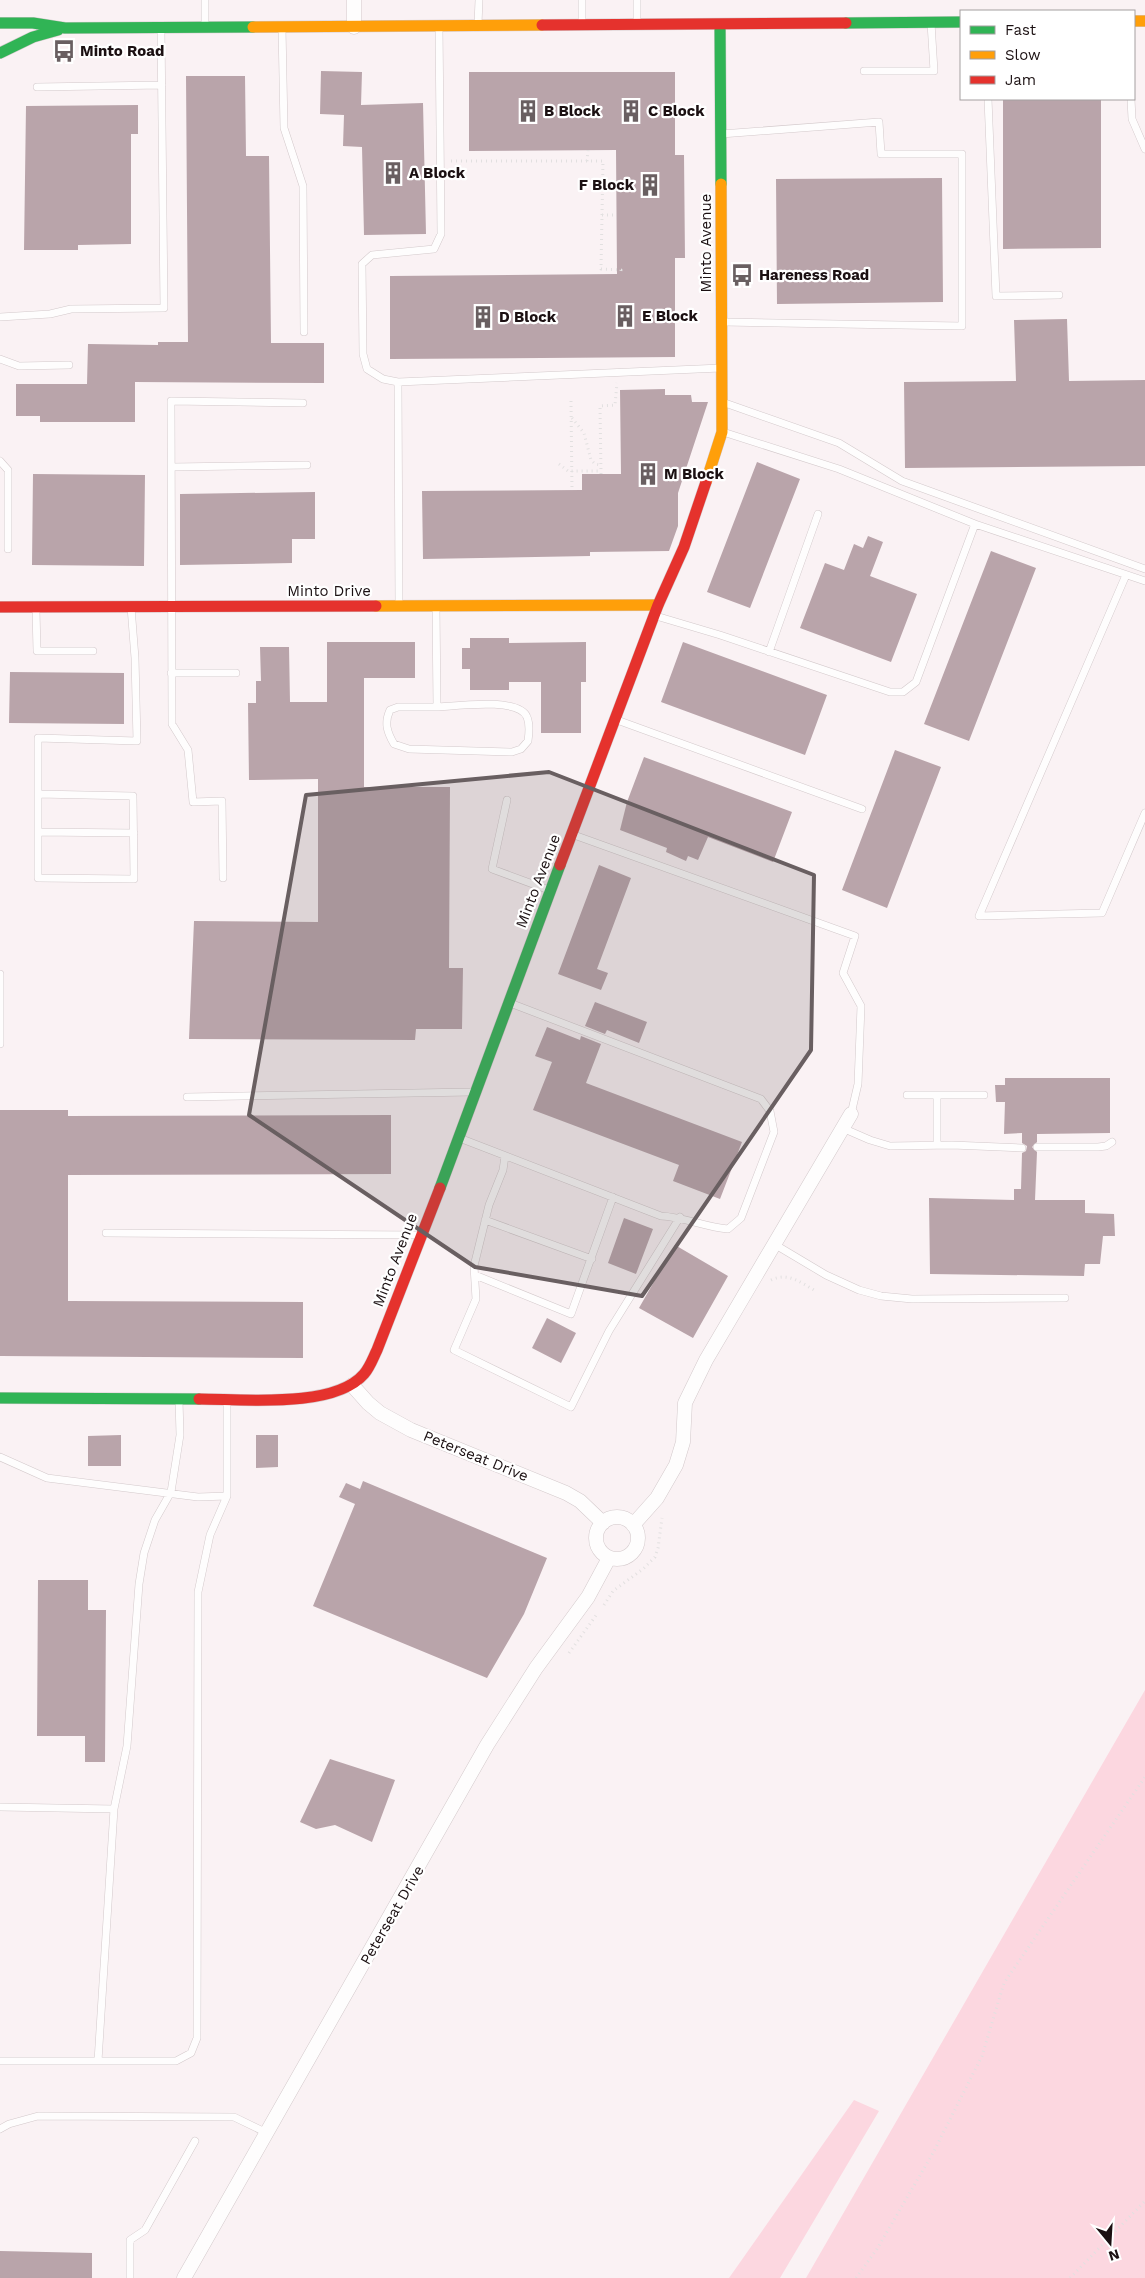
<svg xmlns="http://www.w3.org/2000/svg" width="1145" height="2278" font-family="'Work Sans',sans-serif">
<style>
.green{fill:#fcd7e0}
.building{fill:#b9a4aa}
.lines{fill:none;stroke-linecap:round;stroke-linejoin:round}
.lane-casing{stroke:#d3c9cb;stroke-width:8}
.street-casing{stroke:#d3c9cb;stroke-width:15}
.fast-casing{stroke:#d3c9cb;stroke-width:12}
.slow-casing{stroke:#d3c9cb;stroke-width:12}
.jam-casing{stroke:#d3c9cb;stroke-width:12}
.path{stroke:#e2e0e0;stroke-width:3;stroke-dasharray:1 4;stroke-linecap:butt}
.lane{stroke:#fefdfd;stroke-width:7}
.street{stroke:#fefdfd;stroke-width:14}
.fast{stroke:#30b455;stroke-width:11}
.slow{stroke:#ff9f0a;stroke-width:11}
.jam{stroke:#e5322d;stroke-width:11}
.marked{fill:#695f61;fill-opacity:0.2;stroke:#695f61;stroke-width:4;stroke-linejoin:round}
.labels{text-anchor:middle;stroke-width:4.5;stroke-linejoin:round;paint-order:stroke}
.poi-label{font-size:15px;font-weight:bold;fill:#1b1012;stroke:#fff;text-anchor:start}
.street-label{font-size:15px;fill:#1b1012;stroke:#fff}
</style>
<rect width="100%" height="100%" fill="#faf2f4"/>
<path class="green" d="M1145 1690V2278H806Z
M854 2100 879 2111 780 2278H729Z"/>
<path class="building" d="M321 71 362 72 361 105 423 103 426 234 364 235 362 147 343 146 344 115 320 114Z
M469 72H675V155H684L685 258H675V357L390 359V276L617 274 616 150 469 151Z
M186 76H245L246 156H269L271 343H324V383L135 382V422H40V416H16V384H87L88 344 158 345V342H188Z
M1003 99H1101V248L1003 249Z
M138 105V134H131V244L78 245V250H24L26 106Z
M942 178 943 302 777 304 776 179Z
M1067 319 1069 381 1145 380V466L905 468 904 382 1016 381 1014 320Z
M665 389V395H691L692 402H708L678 493V526L669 551 590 552V556L423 559 422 491 582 490V474H621L620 390Z
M757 462 800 479 750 608 707 592Z
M33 474 145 475 144 566 32 565Z
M315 492V539H292V563L180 565V494Z
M868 536 883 542 870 576 917 594 891 662 800 628 825 563 844 570 854 544 863 548Z
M991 551 1036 568 969 741 924 724Z
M470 638H509V643L586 642V682H581V733H541V682H509V690H470V669H462V648H470Z
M327 642H415V678H364V787H450L449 968H463L462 1029H416L415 1040 189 1039 194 921 318 922V779L249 780 248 703H256V681H261L260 647H289L290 702H327Z
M683 642 827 695 805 755 661 702Z
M10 672 124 673V724L9 723Z
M895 750 941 767 887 908 842 890Z
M644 757 792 812 773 862 708 837 698 860 688 856 686 861 666 852 667 848 620 830 627 802Z
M599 865 631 878 597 969 608 973 601 990 558 974Z
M595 1002 647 1022 639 1043 607 1030 605 1034 585 1026Z
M547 1027 580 1040 581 1036 601 1044 586 1083 742 1142 720 1199 673 1181 679 1165 533 1110 552 1062 535 1056Z
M1005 1078H1110V1133L1037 1134V1142L1032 1147 1037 1152 1035 1200H1085V1213L1114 1214 1115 1236H1103L1100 1264H1085L1084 1276 930 1274 929 1198 1014 1200V1189H1021L1022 1153 1026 1151 1027 1146 1022 1143V1133L1004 1134 1005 1102H996L995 1085H1005Z
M0 1110H68V1116L391 1115V1174L68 1175V1301L303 1302V1358L0 1356Z
M624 1218 653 1229 636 1274 608 1263Z
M675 1245 728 1276 693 1338 639 1308Z
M547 1318 576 1333 561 1363 532 1348Z
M121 1435V1466H88V1436Z
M256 1435H278V1467L256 1468Z
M363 1481 547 1558 524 1614 487 1678 313 1606 355 1504 339 1497 346 1483 360 1489Z
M38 1580H88V1610H106L105 1762H85V1736H37Z
M330 1759 395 1780 372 1842 335 1825 316 1829 300 1822Z
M0 2251 92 2253V2278H0Z"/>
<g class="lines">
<defs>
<path id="lane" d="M637 0V24
M582 23V0
M478 24 479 0
M205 25V0
M282 28 284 128 303 186 304 332
M864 71H934L931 23
M37 87 162 85
M988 99 996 296 1059 295
M1131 99 1132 119 1145 149
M721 134 879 122 881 154H962V326L724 322
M0 317 50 314 71 309 164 308 161 30
M0 359 19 366 69 365
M398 382 721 368
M725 403 839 443 902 481 1145 569
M723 432 839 469 975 524 1145 581
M0 461 8 470V549
M172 467 307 465
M1126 575 979 916 1102 913 1145 813
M399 604 398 382 383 379 367 369 363 354 362 264 372 255 434 249 441 234 439 26
M436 606 437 707H398L390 710C384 723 387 732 394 744L409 749 512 752 521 749 528 741C529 734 530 724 527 717 519 697 456 706 437 707
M36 610 37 651H93
M656 616 720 635 890 692H903L916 682 975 524
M769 652 818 514
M171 673H236
M617 720 862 809
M38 794 133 796 134 879 38 878V738L137 741 135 658 131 607
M507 800 492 869 549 890
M38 832 134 833
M574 835 855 936 843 973 861 1006 858 1084 851 1114
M223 878 222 801 193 802 188 750 172 724 171 401 303 403
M0 974V1044
M907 1095H937V1145
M937 1095H984
M187 1097 472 1092
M844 1126 847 1130 870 1140 890 1146 952 1145 1022 1148
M462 1139 661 1216C684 1217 705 1227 728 1229L741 1218 774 1132 770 1111 761 1099 510 1003
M1037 1147H1098L1106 1146 1112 1142
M505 1156 503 1170 489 1205 474 1266 476 1299 454 1350 571 1407 609 1331 680 1217
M485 1220 592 1259
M106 1233 420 1235
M774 1244 826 1275 859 1290 881 1296 912 1299 1065 1298
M475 1275 571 1314 613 1197
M0 1457 47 1478 198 1497 227 1496
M0 1807 114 1809 127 1746 139 1584 144 1553 155 1520 171 1492 180 1435 179 1400
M0 2061H176L191 2053 197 2038 198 1592 210 1535 227 1496V1400
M98 2061 114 1809
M0 2129 9 2124 38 2116 234 2117 267 2133
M130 2278V2240L145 2230 195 2141"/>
<path id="street" d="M354 0V27
M352 1385 368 1403 380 1413 411 1430 566 1493 580 1501 603 1523
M596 1538a21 21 0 1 1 42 0a21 21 0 1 1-42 0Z
M633 1525 657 1498 676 1465 683 1442 685 1403 706 1360 851 1114
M184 2278 487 1745 536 1668 588 1597 609 1558"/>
<path id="fast" d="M0 23H33L65 28 253 27
M846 23 961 22
M720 25 721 184
M0 53 33 37 58 30
M440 1188 560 865
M0 1398 199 1399"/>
<path id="slow" d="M1134 21H1145
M253 27 542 25
M706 482 722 432 721 184
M376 606 658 605"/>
<path id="jam" d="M542 25 846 23
M0 607 376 606
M560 865 658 605 684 547 706 482
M199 1399C242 1399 334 1409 364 1374 370 1367 373 1358 377 1350L440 1188"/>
</defs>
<use href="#lane" class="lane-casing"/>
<use href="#street" class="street-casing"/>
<use href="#fast" class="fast-casing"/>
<use href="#slow" class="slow-casing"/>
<use href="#jam" class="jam-casing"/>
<path class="path" d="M451 161H603L601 269 621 270 620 274
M587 161 588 150
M602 215H616
M571 401 572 490
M572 418 584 433 591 460 595 464 601 465
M559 464 568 471H601
M601 474 600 406 615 405 617 383
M771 1280C788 1272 800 1282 814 1290
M604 1605 613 1591 643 1569 655 1557 658 1548 662 1518
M569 1653 597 1614
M856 2278 877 2249 933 2153 982 2056 1004 1983 1145 1777
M1070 2278 1145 2201"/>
<use href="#lane" class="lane"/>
<use href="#street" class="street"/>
<use href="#fast" class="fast"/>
<use href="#slow" class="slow"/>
<use href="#jam" class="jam"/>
</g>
<path class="marked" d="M549 772 814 875 811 1050 642 1296 475 1267 249 1115 306 795Z"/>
<defs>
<symbol id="bus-bare" viewBox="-9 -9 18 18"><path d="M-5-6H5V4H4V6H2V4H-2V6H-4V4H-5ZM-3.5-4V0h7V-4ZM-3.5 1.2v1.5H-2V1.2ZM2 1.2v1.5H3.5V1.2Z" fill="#695f61" stroke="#fff" stroke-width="2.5" paint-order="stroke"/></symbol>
<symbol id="building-bare" viewBox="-9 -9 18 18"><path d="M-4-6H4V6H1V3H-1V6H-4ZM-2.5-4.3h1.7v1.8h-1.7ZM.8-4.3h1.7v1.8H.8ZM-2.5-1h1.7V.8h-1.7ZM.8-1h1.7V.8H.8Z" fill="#695f61" stroke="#fff" stroke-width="2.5" paint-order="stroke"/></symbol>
</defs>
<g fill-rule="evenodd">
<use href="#bus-bare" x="48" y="35" width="32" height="32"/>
<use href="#building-bare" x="512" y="95" width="32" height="32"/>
<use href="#building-bare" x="615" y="95" width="32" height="32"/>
<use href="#building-bare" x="377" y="157" width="32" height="32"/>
<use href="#building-bare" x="634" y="169" width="32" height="32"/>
<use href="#bus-bare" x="726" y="259" width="32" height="32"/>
<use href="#building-bare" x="609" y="300" width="32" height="32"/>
<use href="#building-bare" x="467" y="301" width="32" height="32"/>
<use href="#building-bare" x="632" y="458" width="32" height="32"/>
</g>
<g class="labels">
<g class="poi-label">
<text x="80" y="56">Minto Road</text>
<text x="544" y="116">B Block</text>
<text x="648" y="116">C Block</text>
<text x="409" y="178">A Block</text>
<text x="634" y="190" text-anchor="end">F Block</text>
<text x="759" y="280">Hareness Road</text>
<text x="642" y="321">E Block</text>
<text x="499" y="322">D Block</text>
<text x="664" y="479">M Block</text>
</g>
<g class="street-label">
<text transform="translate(706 243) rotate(-90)" y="5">Minto Avenue</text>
<text x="329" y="596">Minto Drive</text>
<text transform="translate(538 881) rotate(-69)" y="5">Minto Avenue</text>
<text transform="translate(395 1260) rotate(-69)" y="5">Minto Avenue</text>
<text transform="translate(476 1456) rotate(22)" y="5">Peterseat Drive</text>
<text transform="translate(392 1915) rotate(-60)" y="5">Peterseat Drive</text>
</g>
</g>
<rect x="960" y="10" width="175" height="90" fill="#ffffff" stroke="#a49fa0"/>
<rect x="970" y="26" width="25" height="8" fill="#30b455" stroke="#a49fa0"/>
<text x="1005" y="35" font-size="15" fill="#1b1012">Fast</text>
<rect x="970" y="51" width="25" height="8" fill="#ff9f0a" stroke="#a49fa0"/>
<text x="1005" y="60" font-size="15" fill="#1b1012">Slow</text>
<rect x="970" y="76" width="25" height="8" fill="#e5322d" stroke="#a49fa0"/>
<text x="1005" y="85" font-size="15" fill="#1b1012">Jam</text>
<g transform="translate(1110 2243) rotate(162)" stroke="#ffffff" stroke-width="4" paint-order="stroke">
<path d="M0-4L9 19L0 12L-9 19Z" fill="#1b1012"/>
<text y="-8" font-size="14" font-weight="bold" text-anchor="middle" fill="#1b1012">N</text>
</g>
</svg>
